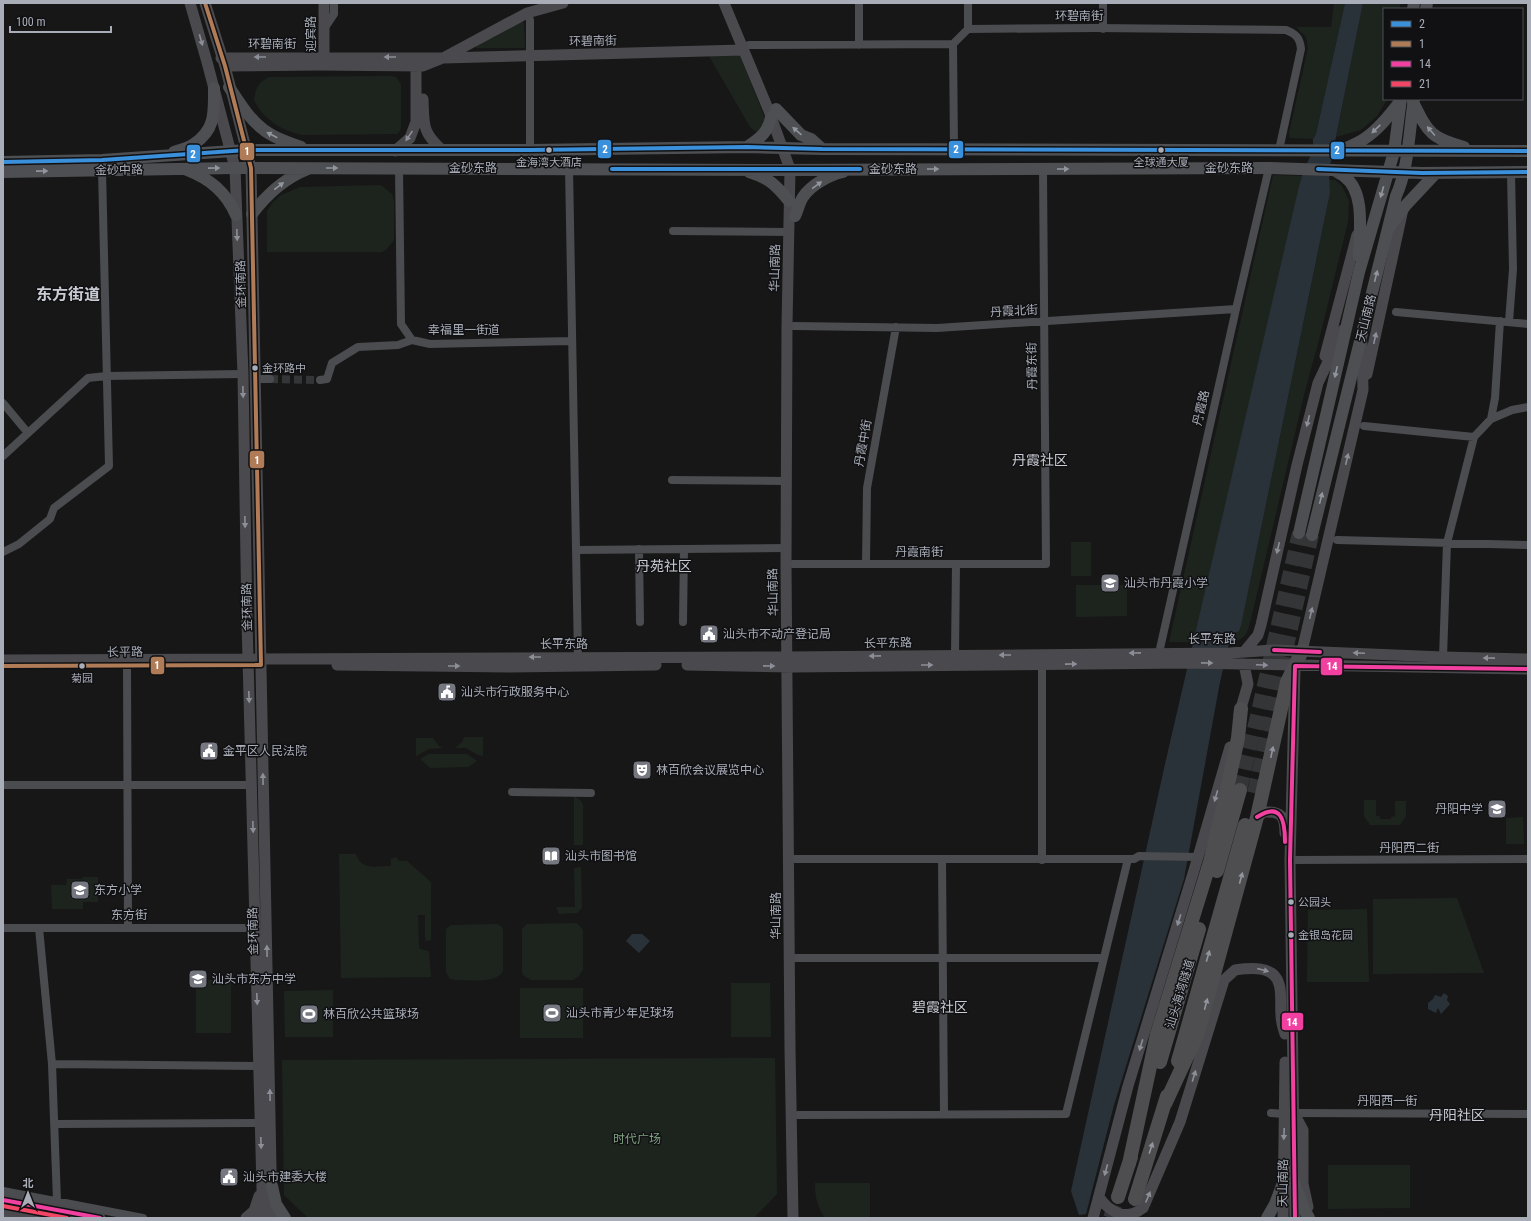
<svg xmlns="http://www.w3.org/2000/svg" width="1531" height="1221" font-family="'Roboto Condensed','Noto Sans SC',sans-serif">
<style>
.green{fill:#1d241e}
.water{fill:#2a3239}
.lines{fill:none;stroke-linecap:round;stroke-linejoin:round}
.street-tunnel{stroke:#343537;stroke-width:8;stroke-dasharray:8 4;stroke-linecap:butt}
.highway-tunnel{stroke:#343537;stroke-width:14;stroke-dasharray:14 7;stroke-linecap:butt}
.street{stroke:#4b4c50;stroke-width:8}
.secondary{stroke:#4a4a4e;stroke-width:11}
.primary{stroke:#4d4f52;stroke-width:12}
.highway{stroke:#4e4e51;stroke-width:14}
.bus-1-casing{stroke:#111113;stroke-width:7}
.bus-2-casing{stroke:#111113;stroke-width:7}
.bus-3-casing{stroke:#111113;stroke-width:7}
.bus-4-casing{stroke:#111113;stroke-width:7}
.bus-1{stroke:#3a90db;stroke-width:4}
.bus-2{stroke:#b07c57;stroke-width:4}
.bus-3{stroke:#f240a1;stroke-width:4}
.bus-4{stroke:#f34667;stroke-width:4}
.oneway{fill:#8c8f98}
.oneway2{fill:#91969e}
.oneway3{fill:#92959e}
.bus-dot{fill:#a8adb8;stroke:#111113;stroke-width:1.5}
.labels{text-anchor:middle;stroke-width:3;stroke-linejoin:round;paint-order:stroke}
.bus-label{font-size:11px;fill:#a8adb8;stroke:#111113}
.street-label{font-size:12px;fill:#a8adb8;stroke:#111113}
.poi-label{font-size:12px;fill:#a8adb8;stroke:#111113;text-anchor:start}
.park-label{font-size:12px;fill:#7fa381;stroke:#111113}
.quarter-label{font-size:14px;fill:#c9ccd4;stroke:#111113}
.district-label{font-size:16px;font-weight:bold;fill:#c9ccd4;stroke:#111113}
.line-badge{stroke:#111113;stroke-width:1.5}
.badge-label{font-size:11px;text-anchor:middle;font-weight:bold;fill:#fff}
</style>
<rect width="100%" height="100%" fill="#171717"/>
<path class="green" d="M1334 3H1345L1316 134 1313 139 1290 138 1289 133 1308 48 1306 37 1296 27H1331Z
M1363 3H1400V9H1384V99H1387V100L1377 116 1361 130 1336 137Z
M521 22H524L525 48H476V44Z
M740 55 764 116 765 121 758 133 750 127 709 56Z
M391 76 396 77 401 84V127L400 131 397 134 303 135C282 131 263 119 254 100 256 87 258 83 269 77Z
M1273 175 1303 176 1299 186 1194 642H1169Z
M1329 180H1335L1342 186 1349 201 1348 222 1319 340 1305 391 1251 619C1247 635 1246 639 1229 643L1231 636 1239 631 1241 626 1330 194Z
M381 185 392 194 394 201V240L386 250 382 252H267V211L273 202 281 195 300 187Z
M1071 542H1091V576H1071Z
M1076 585H1127V616L1076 617Z
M464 737H483V756L478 755 466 748H455L462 742Z
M416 738H433L439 746 443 748 429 749 416 756Z
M429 754H467L477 761 468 767 430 768 420 759Z
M574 796 581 801 583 805V845H574Z
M1364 800H1376V816H1380V819H1391V817L1395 816V801H1406V816L1400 825H1370L1364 816Z
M1523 817 1524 844H1506V818Z
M339 854H356C361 871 376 866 391 866V859L396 857 399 861H407L431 882V940L426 941 425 937V915H418L419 945 420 949 429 951 431 977 341 978Z
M581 867 582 908 577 913 559 914 556 907H575L574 868Z
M83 877H98V902H83V909H52L51 885H66L67 879H82Z
M1457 898 1484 973 1373 974V899Z
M1367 909 1369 982H1307L1308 910Z
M577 923 583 930V970L578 977 573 980H531L524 976 522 972V929L527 924Z
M498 924 502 927 503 930V971C497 984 468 980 455 980L450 979 446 972V929L451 925Z
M196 980H231V1033H196Z
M731 983H770L771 1037H731Z
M520 988H583V1038H520Z
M333 990V1037H285L284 991Z
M775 1058 777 1194 754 1218H308L284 1195 282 1060Z
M1328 1165H1410V1208L1328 1209Z
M815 1183H870V1218H825C817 1206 815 1197 815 1183Z"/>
<path class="water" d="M1345 3H1363L1329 171 1330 193 1241 626 1239 631 1231 636 1220 682 1184 879 1114 1105 1086 1214 1079 1215 1071 1191 1165 764 1299 186 1304 170 1313 150V139L1316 134Z
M632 934H642L650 941 639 953 626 941Z
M1444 993 1448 996 1447 1000 1450 1004 1441 1014 1438 1008 1436 1013 1428 1009V1003L1433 999 1435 995 1441 997Z"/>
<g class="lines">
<path class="street-tunnel" d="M270 379 320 380"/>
<path class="highway-tunnel" d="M1240 790 1299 533
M1254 793 1312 535
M1110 1218 1118 1197"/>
<path class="street" d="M968 3V29
M1103 3V29
M527 13 530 20V150
M324 29 334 14V3
M953 44 954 149
M749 45 953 44 968 29 1096 28 1286 30C1296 34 1300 38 1301 49L1279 150
M859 45V3
M399 168 401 324 412 340 430 344 572 341
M569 168 578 657
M673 231 788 232
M1396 312 1528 324
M1509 322 1513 269 1511 173
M794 326 937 328 1236 309
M255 379H270
M320 380 327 379 332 363 358 347 398 345 412 340
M3 403 28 433
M1491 419 1512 410 1528 407
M1364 426 1474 437
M3 456 88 378 106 376 243 374
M672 480 786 481
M1337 540 1528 545
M639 549 640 622
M576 550 786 548
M3 552 19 544 50 519 54 508 109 466 102 170
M793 564H1046L1043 169
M866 564 867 488 896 327
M683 622 684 549
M1159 653 1236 309 1269 168
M955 655 956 564
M1443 657 1447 543 1474 437 1491 419 1495 398 1500 321
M1042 660V860
M127 665 128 927
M3 785H251
M512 792 591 793
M795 859H1134L1139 856 1198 857
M942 859 944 1114
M1290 860 1528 859
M3 928H255
M39 928 52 1064
M796 958H1103
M1271 1113 1285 1114
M1293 1113 1528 1114
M798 1115 1066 1114 1128 859
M55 1124 260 1123
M3 1191 143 1218
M57 1201 52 1064 259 1066
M3 1215 17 1218"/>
<path class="secondary" d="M190 3 207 62 235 168 243 374 247 621 262 1188V1218
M205 3 225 66 251 168 272 1218
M724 3 769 111 790 169 787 326 786 564 790 1048 793 1218
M221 58H443L743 50
M324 63V3
M225 66 317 65 423 66 443 58 527 13 563 3
M423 99C424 125 422 132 442 150
M395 151 410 138 416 122V60
M1325 356 1357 235
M1367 374 1403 209
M1302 651 1363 390 1362 343
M1244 652 1258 635 1261 625 1297 465 1318 383 1343 330
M3 660 787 657 1230 653 1274 650 1443 657 1528 659
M337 665 511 667 656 665
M687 665 794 667 1186 663 1528 669
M1239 715 1248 684 1244 664
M1257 817 1264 812C1281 811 1285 816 1285 833
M1294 1113 1303 1130V1184L1308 1207
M1099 1197C1110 1213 1126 1221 1143 1208L1180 1122 1224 980 1235 970C1250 968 1274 965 1279 984 1282 993 1280 1005 1281 1015 1281 1021 1283 1028 1285 1034
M3 1200 100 1218
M3 1209 50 1218
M246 1218 254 1211 259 1196
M1093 1218 1128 1086 1198 857 1230 747
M1283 1218 1285 1062
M1295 1218 1290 860 1295 669"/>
<path class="primary" d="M1413 9 1414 3
M1426 9 1427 3
M229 87C239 102 249 119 264 130 274 138 289 143 301 147
M1413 102C1428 132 1430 138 1464 147
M776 109 801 135 811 139 822 149
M747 147C760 138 768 133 771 117
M1344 149C1351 146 1358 143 1364 139 1379 129 1390 115 1401 100
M174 152C180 150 188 148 194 144 216 129 214 112 214 88
M3 162 102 160 247 150H530L747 147 822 149 1528 151
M187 170C210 179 226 192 236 215
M1334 170C1338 173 1342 174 1345 177 1366 193 1359 233 1359 256
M3 172 235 168 773 170 1269 168 1422 173 1528 172
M749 172C769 178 776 185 789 201
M252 214C267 194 285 178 308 169
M795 216C798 210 799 203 803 197 811 185 829 175 843 172
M1391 225 1406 205 1436 173
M1299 533 1359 272 1394 152 1401 99
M1312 535 1396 196C1409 167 1409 131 1414 99
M1294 1182 1304 1209 1309 1218
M272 1186 276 1204 285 1218
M1267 1218 1275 1204 1283 1183"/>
<path class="highway" d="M1217 871 1240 790
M1178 1061 1245 825
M1160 1062 1199 929
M1165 1104 1198 1033 1257 817 1287 682 1302 651
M1129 1164 1157 1034 1210 862 1225 798 1238 738 1241 709
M1118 1197 1131 1157
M1135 1199 1167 1096"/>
<defs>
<path id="bus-1" d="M3 162 102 160 247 150H530L747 147 822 149 1528 151
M612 169H860
M1318 169 1422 173 1528 172"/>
<path id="bus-2" d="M3 666 261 665 251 168 225 66 205 3"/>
<path id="bus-3" d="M1274 650 1320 652
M1257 817C1282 801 1285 822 1285 842
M3 1200 100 1218
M1295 1218 1290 860 1295 666 1528 669"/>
<path id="bus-4" d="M3 1206 67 1218"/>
</defs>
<use href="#bus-1" class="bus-1-casing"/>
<use href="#bus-2" class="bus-2-casing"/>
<use href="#bus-3" class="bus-3-casing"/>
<use href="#bus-4" class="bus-4-casing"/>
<use href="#bus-1" class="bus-1"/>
<use href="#bus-2" class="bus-2"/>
<use href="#bus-3" class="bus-3"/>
<use href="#bus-4" class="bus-4"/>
</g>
<defs><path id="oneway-solid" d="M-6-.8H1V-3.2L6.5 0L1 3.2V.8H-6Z"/></defs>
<g class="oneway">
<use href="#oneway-solid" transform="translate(201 40) rotate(74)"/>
<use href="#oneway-solid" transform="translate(260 57) rotate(180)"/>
<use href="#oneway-solid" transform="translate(390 57) rotate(-180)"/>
<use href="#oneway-solid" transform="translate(409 136) rotate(124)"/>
<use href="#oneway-solid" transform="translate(237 235) rotate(88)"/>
<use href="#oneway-solid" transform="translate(1375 338) rotate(-78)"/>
<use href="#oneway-solid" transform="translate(243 392) rotate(89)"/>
<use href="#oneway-solid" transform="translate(1308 421) rotate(104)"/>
<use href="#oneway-solid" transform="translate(1347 459) rotate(-77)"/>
<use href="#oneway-solid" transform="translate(245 522) rotate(89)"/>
<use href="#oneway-solid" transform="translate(1278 548) rotate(103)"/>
<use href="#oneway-solid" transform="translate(1311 613) rotate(-77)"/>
<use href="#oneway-solid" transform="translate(1135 653) rotate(179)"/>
<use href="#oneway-solid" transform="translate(1359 653) rotate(-178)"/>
<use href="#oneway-solid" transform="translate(1005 655) rotate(-180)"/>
<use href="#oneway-solid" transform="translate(875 656) rotate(179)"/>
<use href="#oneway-solid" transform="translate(535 657) rotate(180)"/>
<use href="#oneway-solid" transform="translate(1489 658) rotate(-179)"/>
<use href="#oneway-solid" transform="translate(1207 663) rotate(1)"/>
<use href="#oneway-solid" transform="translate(1071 664) rotate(-1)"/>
<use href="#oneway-solid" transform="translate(927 665)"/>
<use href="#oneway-solid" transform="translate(1262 665) rotate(3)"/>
<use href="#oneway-solid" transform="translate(454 666)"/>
<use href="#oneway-solid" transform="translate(769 666) rotate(1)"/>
<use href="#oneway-solid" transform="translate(249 697) rotate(88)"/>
<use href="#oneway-solid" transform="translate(263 779) rotate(-91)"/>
<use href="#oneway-solid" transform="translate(1216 796) rotate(106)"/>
<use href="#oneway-solid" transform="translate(253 827) rotate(88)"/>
<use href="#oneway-solid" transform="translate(1179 920) rotate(107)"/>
<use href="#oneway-solid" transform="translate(267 951) rotate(-91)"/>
<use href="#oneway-solid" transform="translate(1263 970) rotate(15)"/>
<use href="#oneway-solid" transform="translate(257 999) rotate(88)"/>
<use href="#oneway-solid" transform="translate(1141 1045) rotate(107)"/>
<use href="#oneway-solid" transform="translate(1194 1076) rotate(-73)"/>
<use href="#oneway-solid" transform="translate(270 1095) rotate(-91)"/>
<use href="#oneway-solid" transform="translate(1284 1134) rotate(92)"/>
<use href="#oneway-solid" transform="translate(261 1143) rotate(88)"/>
<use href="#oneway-solid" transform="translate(1106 1170) rotate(105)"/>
<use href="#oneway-solid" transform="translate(1148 1197) rotate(-67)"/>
</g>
<g class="oneway2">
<use href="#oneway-solid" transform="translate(1376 129) rotate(137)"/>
<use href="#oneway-solid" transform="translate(797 131) rotate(-139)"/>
<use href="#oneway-solid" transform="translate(1431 131) rotate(-131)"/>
<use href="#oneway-solid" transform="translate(272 135) rotate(-153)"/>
<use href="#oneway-solid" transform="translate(214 168) rotate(-1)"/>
<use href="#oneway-solid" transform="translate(332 168)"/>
<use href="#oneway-solid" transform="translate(933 169)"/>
<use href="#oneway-solid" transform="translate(1063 169)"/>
<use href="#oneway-solid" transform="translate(42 171) rotate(-1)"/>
<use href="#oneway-solid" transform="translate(817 185) rotate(-36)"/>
<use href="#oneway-solid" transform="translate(279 186) rotate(-37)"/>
<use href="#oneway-solid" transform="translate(1382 192) rotate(106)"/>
<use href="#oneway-solid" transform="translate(1376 276) rotate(-76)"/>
<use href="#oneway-solid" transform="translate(1336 372) rotate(103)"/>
<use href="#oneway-solid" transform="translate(1321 498) rotate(-76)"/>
</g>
<g class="oneway3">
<use href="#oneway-solid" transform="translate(1272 752) rotate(-78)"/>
<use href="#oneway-solid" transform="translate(1241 878) rotate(-75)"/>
<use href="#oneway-solid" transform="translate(1208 956) rotate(-74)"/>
<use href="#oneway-solid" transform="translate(1206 1004) rotate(-75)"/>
<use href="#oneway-solid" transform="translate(1151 1148) rotate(-72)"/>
</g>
<defs>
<symbol id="school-square" viewBox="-11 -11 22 22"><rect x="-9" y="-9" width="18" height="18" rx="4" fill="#757880" stroke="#111113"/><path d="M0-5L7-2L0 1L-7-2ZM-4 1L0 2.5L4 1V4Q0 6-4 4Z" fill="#fff"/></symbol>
<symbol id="civic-square" viewBox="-11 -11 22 22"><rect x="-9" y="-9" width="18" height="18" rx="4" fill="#757880" stroke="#111113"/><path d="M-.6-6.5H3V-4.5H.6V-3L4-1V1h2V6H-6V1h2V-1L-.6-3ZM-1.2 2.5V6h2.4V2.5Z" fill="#fff"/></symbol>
<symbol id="theatre-square" viewBox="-11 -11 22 22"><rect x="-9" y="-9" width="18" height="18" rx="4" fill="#757880" stroke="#111113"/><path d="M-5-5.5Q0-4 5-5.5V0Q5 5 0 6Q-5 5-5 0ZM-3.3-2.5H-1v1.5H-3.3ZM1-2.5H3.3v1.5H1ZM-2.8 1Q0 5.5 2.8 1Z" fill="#fff"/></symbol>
<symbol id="library-square" viewBox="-11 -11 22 22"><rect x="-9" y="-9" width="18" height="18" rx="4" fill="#757880" stroke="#111113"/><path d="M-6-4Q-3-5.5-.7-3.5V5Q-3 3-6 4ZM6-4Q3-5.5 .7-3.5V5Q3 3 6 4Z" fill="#fff"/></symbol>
<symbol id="stadium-square" viewBox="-11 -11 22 22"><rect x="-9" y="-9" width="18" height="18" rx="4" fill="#757880" stroke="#111113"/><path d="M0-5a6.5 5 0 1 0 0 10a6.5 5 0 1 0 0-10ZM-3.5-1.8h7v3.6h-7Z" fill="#fff"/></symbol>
</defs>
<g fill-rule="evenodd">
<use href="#school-square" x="1099" y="572" width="22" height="22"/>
<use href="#civic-square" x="698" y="623" width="22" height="22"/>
<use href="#civic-square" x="436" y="681" width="22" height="22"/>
<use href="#civic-square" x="198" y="740" width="22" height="22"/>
<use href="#theatre-square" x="631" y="759" width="22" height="22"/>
<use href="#school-square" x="1486" y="798" width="22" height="22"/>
<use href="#library-square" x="540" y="845" width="22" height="22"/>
<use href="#school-square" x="69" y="879" width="22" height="22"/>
<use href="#school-square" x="187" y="968" width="22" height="22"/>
<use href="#stadium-square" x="541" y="1002" width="22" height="22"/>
<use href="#stadium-square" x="298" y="1003" width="22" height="22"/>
<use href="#civic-square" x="218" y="1166" width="22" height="22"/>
</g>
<g class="bus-dot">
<circle cx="549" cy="150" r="3.5"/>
<circle cx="1161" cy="150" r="3.5"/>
<circle cx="255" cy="368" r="3.5"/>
<circle cx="82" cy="666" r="3.5"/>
<circle cx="1291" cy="902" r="3.5"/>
<circle cx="1291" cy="935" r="3.5"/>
</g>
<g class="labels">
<g class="bus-label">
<text x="549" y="166">金海湾大酒店</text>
<text x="1161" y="166">全球通大厦</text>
<text x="262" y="372" text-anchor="start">金环路中</text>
<text x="82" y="682">菊园</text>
<text x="1298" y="906" text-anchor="start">公园头</text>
<text x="1298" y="939" text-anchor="start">金银岛花园</text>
</g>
<g class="street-label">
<text x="1079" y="20">环碧南街</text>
<text transform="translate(311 34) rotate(-90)" y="4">迎宾路</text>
<text transform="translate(593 41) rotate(-1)" y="4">环碧南街</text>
<text x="272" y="48">环碧南街</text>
<text x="473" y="172">金砂东路</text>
<text x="1229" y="172">金砂东路</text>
<text x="893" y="173">金砂东路</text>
<text transform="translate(119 170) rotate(-1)" y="4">金砂中路</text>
<text transform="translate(775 268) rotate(-89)" y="4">华山南路</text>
<text transform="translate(241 284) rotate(-91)" y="4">金环南路</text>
<text transform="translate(1014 311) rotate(-3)" y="4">丹霞北街</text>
<text transform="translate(1366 318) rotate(-76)" y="4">天山南路</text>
<text x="464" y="334">幸福里一街道</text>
<text transform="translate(1032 366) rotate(-91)" y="4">丹霞东街</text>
<text transform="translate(1201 408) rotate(-77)" y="4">丹霞路</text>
<text transform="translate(863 443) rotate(-80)" y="4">丹霞中街</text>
<text x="919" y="556">丹霞南街</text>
<text transform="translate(773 592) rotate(-91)" y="4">华山南路</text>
<text transform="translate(247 607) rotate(-91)" y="4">金环南路</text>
<text x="1212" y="643">长平东路</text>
<text transform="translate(888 643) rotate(-1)" y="4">长平东路</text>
<text x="564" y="648">长平东路</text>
<text transform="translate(125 652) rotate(-1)" y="4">长平路</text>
<text x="1409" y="852">丹阳西二街</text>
<text x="129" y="919">东方街</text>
<text transform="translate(776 916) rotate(-90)" y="4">华山南路</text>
<text transform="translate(253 931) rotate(-91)" y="4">金环南路</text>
<text transform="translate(1180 994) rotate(-73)" y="4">汕头海湾隧道</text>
<text x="1387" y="1105">丹阳西一街</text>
<text transform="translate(1283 1183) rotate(-89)" y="4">天山南路</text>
</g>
<g class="poi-label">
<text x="1124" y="587">汕头市丹霞小学</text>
<text x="723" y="638">汕头市不动产登记局</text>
<text x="461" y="696">汕头市行政服务中心</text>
<text x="223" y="755">金平区人民法院</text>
<text x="656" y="774">林百欣会议展览中心</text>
<text x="1483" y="813" text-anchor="end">丹阳中学</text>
<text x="565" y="860">汕头市图书馆</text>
<text x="94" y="894">东方小学</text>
<text x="212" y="983">汕头市东方中学</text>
<text x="566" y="1017">汕头市青少年足球场</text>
<text x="323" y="1018">林百欣公共篮球场</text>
<text x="243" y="1181">汕头市建委大楼</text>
</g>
<g class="park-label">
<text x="637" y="1143">时代广场</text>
</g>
<g class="quarter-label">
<text x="1040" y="465">丹霞社区</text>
<text x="664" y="571">丹苑社区</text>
<text x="940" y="1012">碧霞社区</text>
<text x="1457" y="1120">丹阳社区</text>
</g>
<g class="district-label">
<text x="68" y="300">东方街道</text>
</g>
</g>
<g class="line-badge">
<rect x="597" y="139" width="15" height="20" rx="4" fill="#3a90db"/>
<rect x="948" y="140" width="16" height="19" rx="4" fill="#3a90db"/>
<rect x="1330" y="141" width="15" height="19" rx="4" fill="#3a90db"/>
<rect x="239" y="142" width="16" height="19" rx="4" fill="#b07c57"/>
<rect x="186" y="144" width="15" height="19" rx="4" fill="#3a90db"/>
<rect x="249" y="450" width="16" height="19" rx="4" fill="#b07c57"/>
<rect x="150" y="656" width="15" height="19" rx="4" fill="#b07c57"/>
<rect x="1320" y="657" width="23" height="19" rx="4" fill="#f240a1"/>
<rect x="1281" y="1012" width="23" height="19" rx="4" fill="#f240a1"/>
</g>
<g class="badge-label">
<text x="605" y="153">2</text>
<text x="956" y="153">2</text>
<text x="1337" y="154">2</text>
<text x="247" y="155">1</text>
<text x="193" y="158">2</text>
<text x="257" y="464">1</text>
<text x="157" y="669">1</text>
<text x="1332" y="670">14</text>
<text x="1292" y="1026">14</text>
</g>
<rect width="1531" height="1221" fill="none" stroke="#a8adb8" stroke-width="8"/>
<rect x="1383" y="8" width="140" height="92" fill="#111113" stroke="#4d4f55"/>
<rect x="1391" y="21" width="20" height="6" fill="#3a90db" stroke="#4d4f55"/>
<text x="1419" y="28" font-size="12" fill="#a8adb8">2</text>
<rect x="1391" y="41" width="20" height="6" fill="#b07c57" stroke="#4d4f55"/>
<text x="1419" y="48" font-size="12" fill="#a8adb8">1</text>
<rect x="1391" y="61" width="20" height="6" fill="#f240a1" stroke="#4d4f55"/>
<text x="1419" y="68" font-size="12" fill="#a8adb8">14</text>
<rect x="1391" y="81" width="20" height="6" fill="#f34667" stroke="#4d4f55"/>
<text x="1419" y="88" font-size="12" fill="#a8adb8">21</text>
<g transform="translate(28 1193)" stroke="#111113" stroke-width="3" paint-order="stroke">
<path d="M0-3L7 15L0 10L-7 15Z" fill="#a8adb8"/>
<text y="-6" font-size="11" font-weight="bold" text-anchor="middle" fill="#a8adb8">北</text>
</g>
<path d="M10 26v6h101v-6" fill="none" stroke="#a8adb8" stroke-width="2"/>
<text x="16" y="26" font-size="12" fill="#a8adb8" stroke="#111113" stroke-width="3" paint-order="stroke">100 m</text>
</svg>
